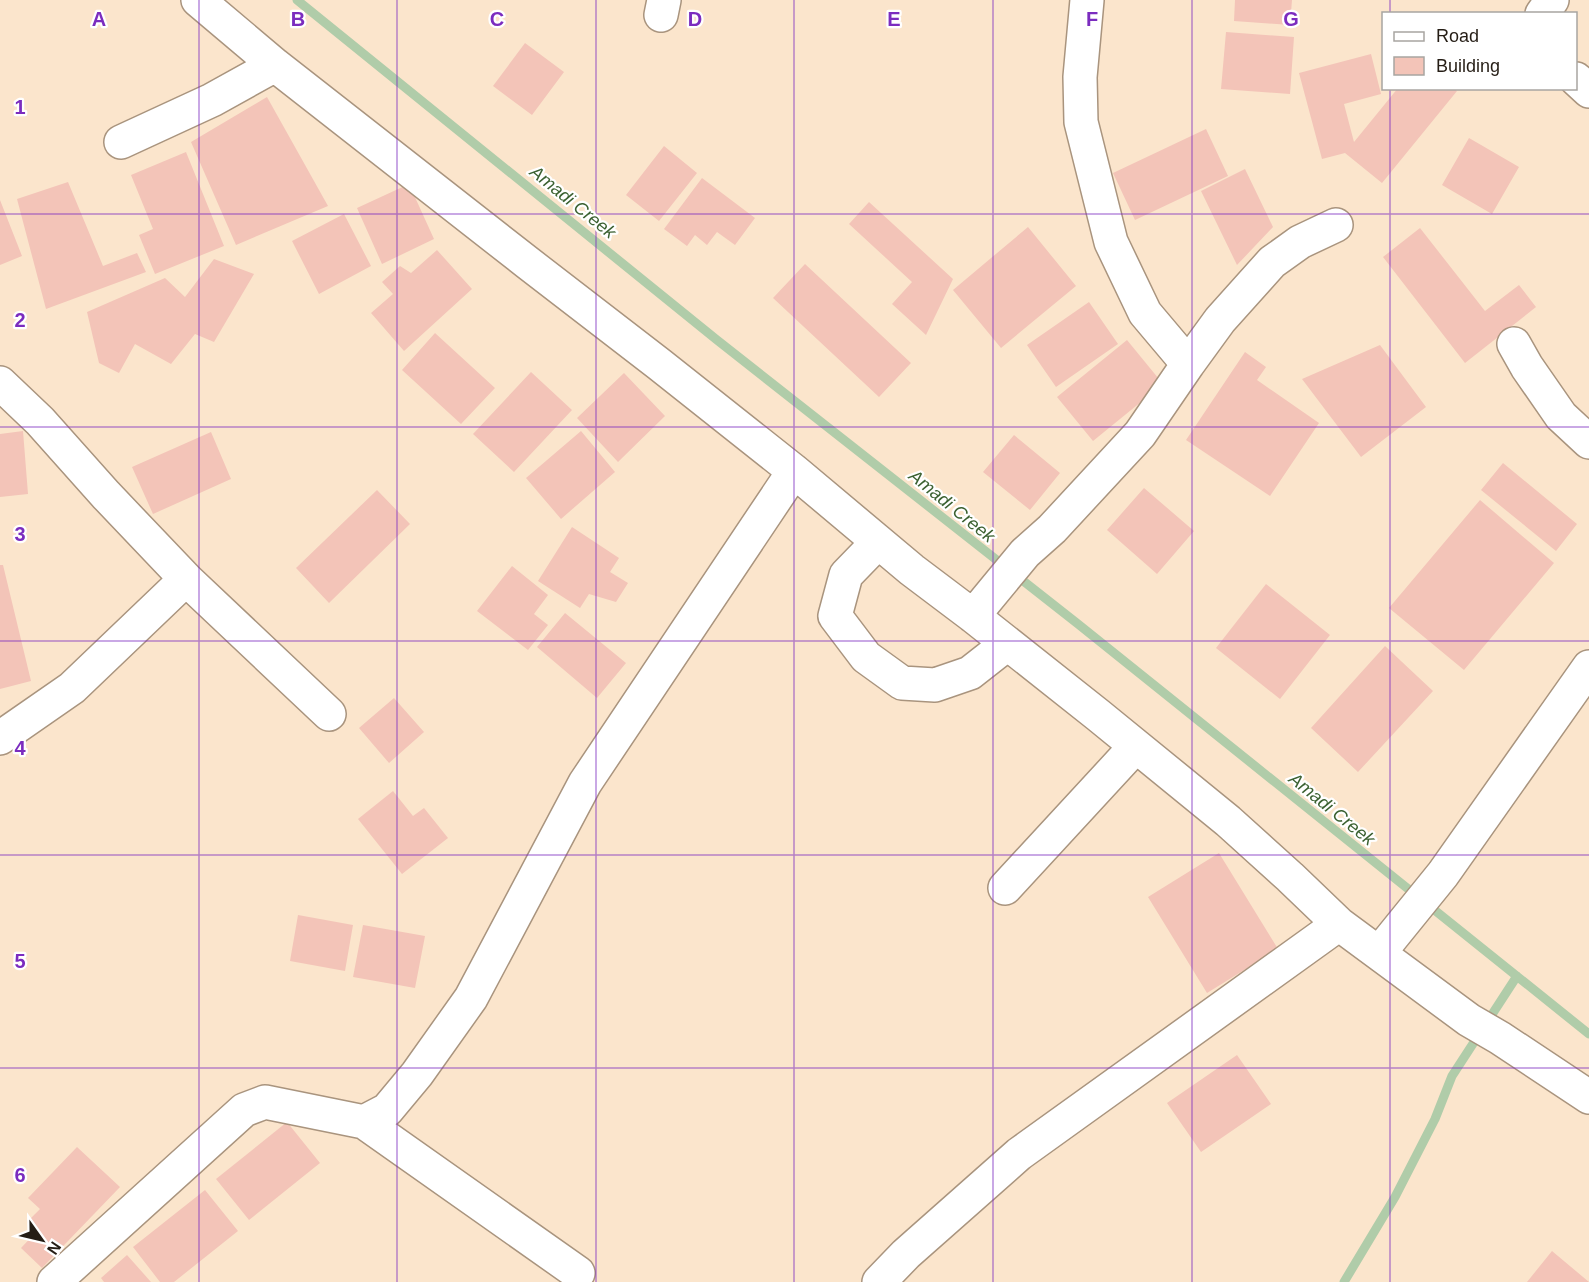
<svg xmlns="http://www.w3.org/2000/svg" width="1589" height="1282" font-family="Arial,sans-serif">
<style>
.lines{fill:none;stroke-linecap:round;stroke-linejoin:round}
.stream{stroke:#b0cca9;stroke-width:9}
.building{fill:#f3c4b8}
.minor-casing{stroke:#a9947e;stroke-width:36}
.minor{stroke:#fff;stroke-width:33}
.grid{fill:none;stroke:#7b2cbf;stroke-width:1.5;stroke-opacity:0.55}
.labels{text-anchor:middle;stroke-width:4.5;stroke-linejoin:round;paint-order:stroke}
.water-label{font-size:18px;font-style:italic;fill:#3b6131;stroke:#fff}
.grid-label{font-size:20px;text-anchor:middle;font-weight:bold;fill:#7b2cbf;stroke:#fff;stroke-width:4.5;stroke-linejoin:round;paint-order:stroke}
</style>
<rect width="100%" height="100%" fill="#fbe5cc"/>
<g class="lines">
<path class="stream" d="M297 0 717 340 1078 624 1589 1034
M1344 1282 1395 1197 1435 1119 1452 1076 1517 976"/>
</g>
<path class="building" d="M1235 0H1292L1290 25 1234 21Z
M1226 32 1294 37 1290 94 1221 89Z
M525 43 564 72 532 115 493 86Z
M1371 54 1381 94 1344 104 1354 142 1398 88H1453L1457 91 1382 183 1345 153 1322 159 1299 73Z
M267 97 328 206 236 245 191 142Z
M1206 129 1228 176 1135 220 1113 173Z
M1469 138 1519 167 1492 214 1442 185Z
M664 146 697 173 659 221 626 195Z
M186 152 224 246 155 274 139 235 153 229 131 175Z
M1245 169 1273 227 1237 265 1201 191Z
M702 178 755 218 735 245 717 232 707 245 695 235 687 246 664 229Z
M68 182 103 266 137 253 146 272 46 309 17 199Z
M409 184 434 239 382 264 357 208Z
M0 200 22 256 0 265Z
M869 202 953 279 926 335 892 304 912 282 849 224Z
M344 214 371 266 319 294 292 241Z
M1028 227 1076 286 1001 348 953 290Z
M1420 228 1485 311 1519 285 1536 307 1465 363 1383 257Z
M437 250 472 289 404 351 371 313 393 294 382 282 400 266 411 273Z
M214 259 254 274 214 342 195 334 171 364 135 344 119 373 99 363 87 312 165 278 185 297Z
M805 264 911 363 879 397 773 298Z
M1089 302 1118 344 1056 387 1027 345Z
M435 333 495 388 461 424 402 370Z
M1127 340 1163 384 1093 441 1057 397Z
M1380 345 1426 407 1361 457 1302 379Z
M1245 352 1266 367 1257 380 1319 423 1270 496 1186 440Z
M531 372 572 410 514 472 473 434Z
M624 373 665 416 618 462 577 418Z
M23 431 28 494 0 497V434Z
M581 431 615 472 561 519 526 478Z
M211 432 231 479 153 514 132 467Z
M1014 435 1060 473 1030 510 983 472Z
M1503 463 1577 524 1556 551 1481 490Z
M1144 488 1194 531 1157 574 1107 530Z
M377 490 410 524 329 603 296 568Z
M1480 500 1554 563 1464 670 1389 608Z
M572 527 619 558 610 572 628 583 616 602 589 594 580 608 538 581Z
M0 565H3L31 681 0 689Z
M512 566 548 595 534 614 548 625 528 650 477 611Z
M1266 584 1330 635 1280 699 1216 648Z
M565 613 626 663 597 698 537 647Z
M1385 646 1433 691 1358 772 1311 728Z
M394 698 424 732 389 763 359 728Z
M393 791 413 816 424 808 448 838 402 874 358 819Z
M1219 853 1278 949 1207 993 1148 897Z
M298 915 353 925 345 971 290 961Z
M363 925 425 936 415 988 353 977Z
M1237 1055 1271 1104 1201 1152 1167 1103Z
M287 1122 320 1163 249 1220 216 1179Z
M77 1147 120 1187 42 1268 21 1248 37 1231 27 1222 40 1209 28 1198Z
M205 1190 238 1231 174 1282H160L133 1247Z
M1552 1251 1589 1282H1527Z
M127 1255 151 1282H104L101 1278Z"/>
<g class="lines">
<defs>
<path id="minor" d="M198 0 275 65 528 263 659 364 794 471 912 570 973 616 1098 715 1228 821 1290 877 1339 924 1469 1020 1500 1038 1589 1097
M1087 0 1080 77 1081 122 1111 242 1145 313 1188 364
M1542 14 1552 0
M661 15 664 0
M1576 79 1589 91
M121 142 212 100 275 65
M1514 344 1527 367 1561 416 1589 442
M0 383 40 421 106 495 186 579 329 714
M878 542 846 575 835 616 866 657 902 683 935 685 970 673 1007 644
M973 616 1025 553 1052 529 1140 434 1188 364 1220 320 1272 262 1300 242 1336 225
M0 738 72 688 186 579
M1005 888 1136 746
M1379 953 1443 874 1589 667
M364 1122 578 1273
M54 1282 244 1110 265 1102 364 1122 387 1110 417 1074 471 998 585 783 794 471
M879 1282 906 1254 1019 1154 1339 924"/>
</defs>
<use href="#minor" class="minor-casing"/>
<use href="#minor" class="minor"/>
</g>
<path class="grid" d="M199 0V1282M397 0V1282M596 0V1282M794 0V1282M993 0V1282M1192 0V1282M1390 0V14M1390 88V1282M0 214H1589M0 427H1589M0 641H1589M0 855H1589M0 1068H1589"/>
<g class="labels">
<g class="water-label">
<text transform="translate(573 202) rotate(39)" y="6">Amadi Creek</text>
<text transform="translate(952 506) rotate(39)" y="6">Amadi Creek</text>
<text transform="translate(1332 809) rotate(39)" y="6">Amadi Creek</text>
</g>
</g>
<g class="grid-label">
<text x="99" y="26">A</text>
<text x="298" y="26">B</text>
<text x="497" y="26">C</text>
<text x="695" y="26">D</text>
<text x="894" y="26">E</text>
<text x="1092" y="26">F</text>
<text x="1291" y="26">G</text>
<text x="20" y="114">1</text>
<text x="20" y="327">2</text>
<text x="20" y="541">3</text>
<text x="20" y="755">4</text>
<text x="20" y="968">5</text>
<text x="20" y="1182">6</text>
</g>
<rect x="1382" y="12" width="195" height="78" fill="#ffffff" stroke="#a8a5a1" stroke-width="1.5"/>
<rect x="1394" y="32" width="30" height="9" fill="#ffffff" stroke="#a8a5a1" stroke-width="1.5"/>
<text x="1436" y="42" font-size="18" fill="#251d15">Road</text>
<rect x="1394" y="57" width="30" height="18" fill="#f3c4b8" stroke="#a8a5a1" stroke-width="1.5"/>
<text x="1436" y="72" font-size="18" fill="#251d15">Building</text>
<g transform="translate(42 1240) rotate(124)" stroke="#ffffff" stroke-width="4.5" paint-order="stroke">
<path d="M0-4.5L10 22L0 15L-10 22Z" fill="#251d15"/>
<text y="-9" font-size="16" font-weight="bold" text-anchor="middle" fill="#251d15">N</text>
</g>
</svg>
